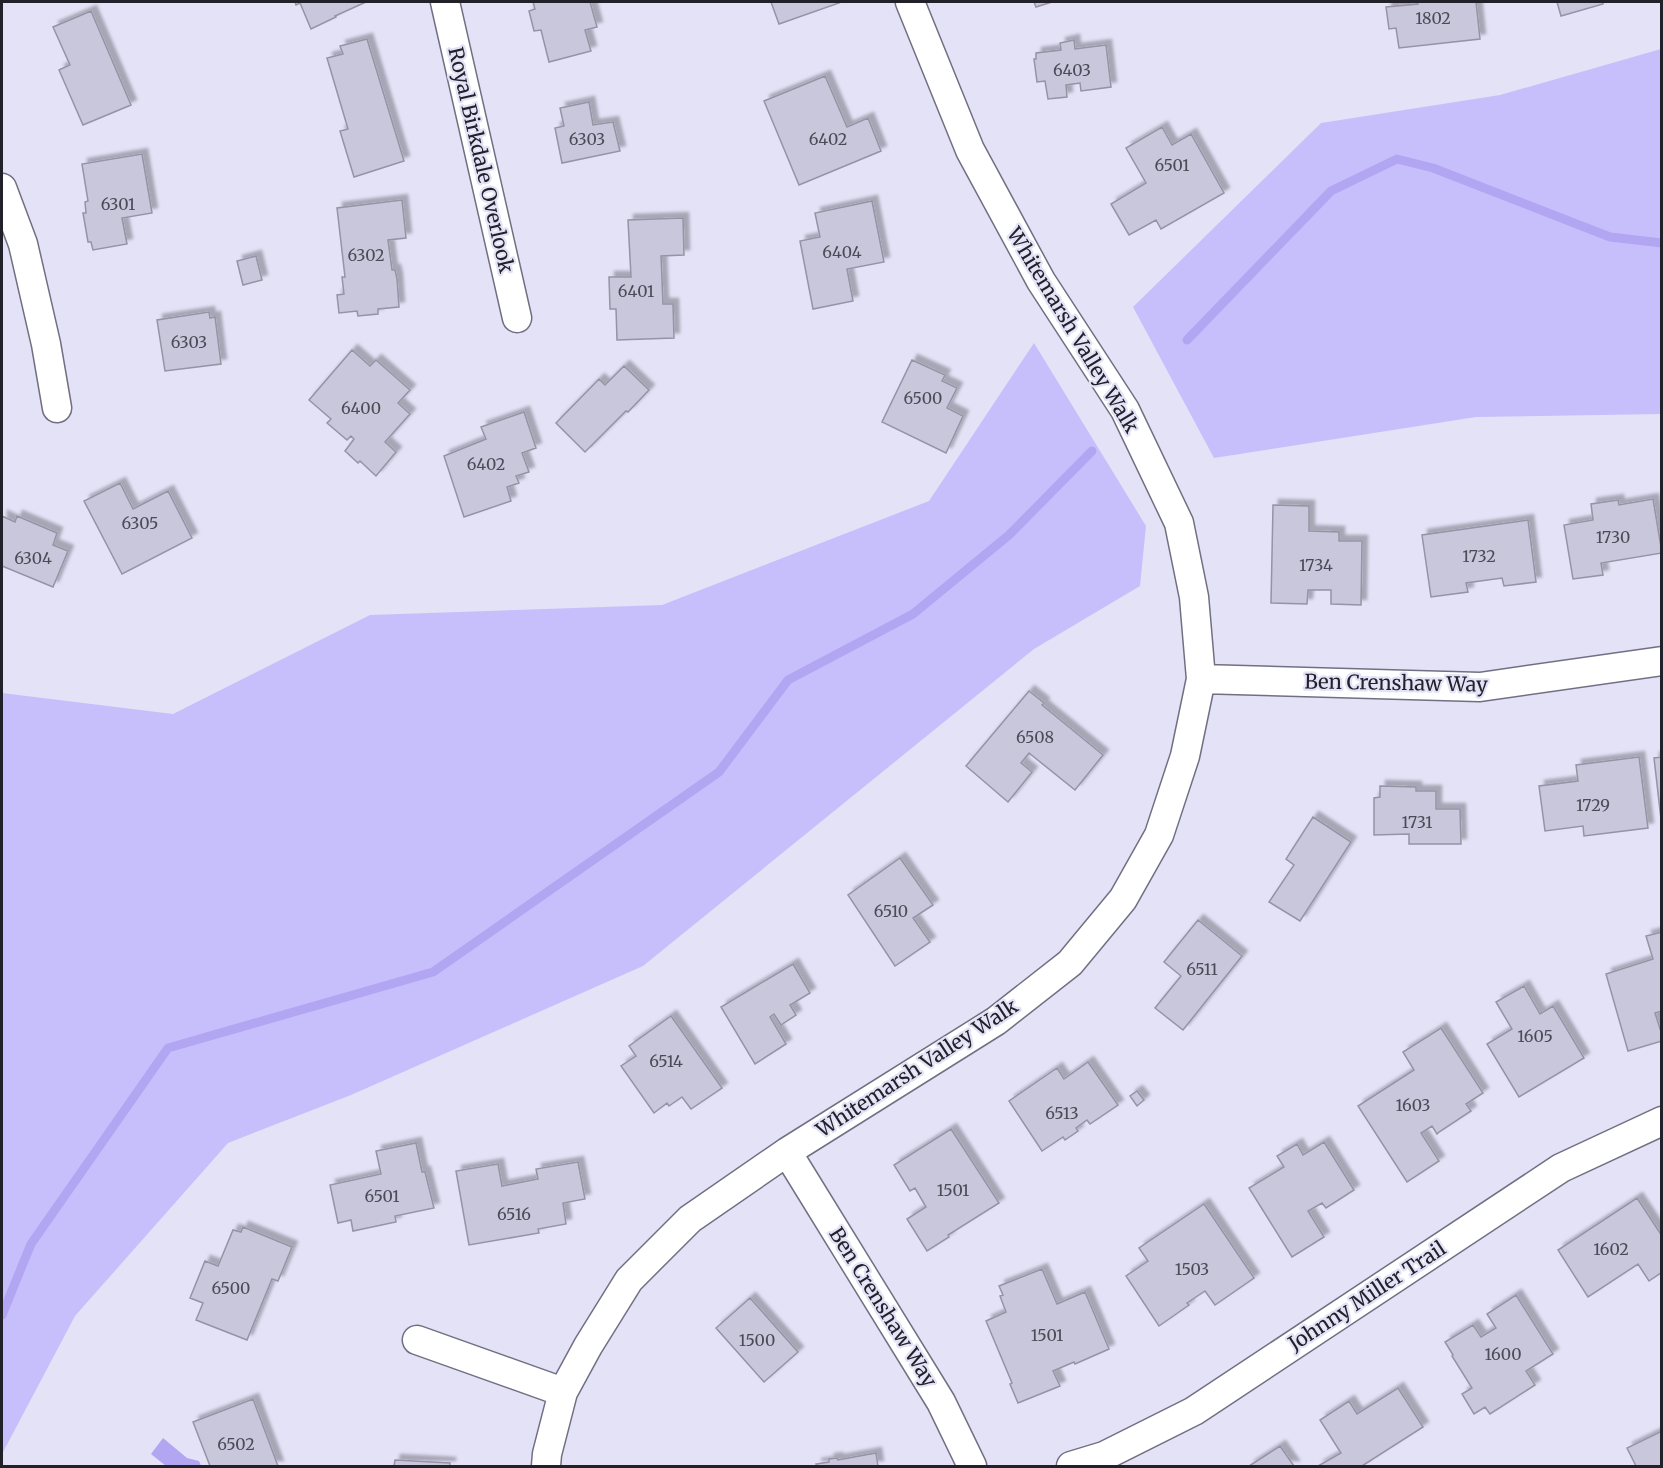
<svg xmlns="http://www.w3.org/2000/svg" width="1663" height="1468" font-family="Merriweather,serif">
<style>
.green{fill:#c7bffc}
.water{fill:#b2a6f2}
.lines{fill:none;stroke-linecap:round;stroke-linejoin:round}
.stream{stroke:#b2a6f2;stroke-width:9}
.building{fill:#c9c7dc;stroke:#9693a7;stroke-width:1.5;filter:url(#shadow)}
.street-casing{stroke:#716f82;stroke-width:31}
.street{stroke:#fff;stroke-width:28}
.labels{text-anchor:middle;stroke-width:4.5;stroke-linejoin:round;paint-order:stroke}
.number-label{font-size:16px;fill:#4c4a56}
.street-label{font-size:20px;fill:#222129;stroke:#e4e2f7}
</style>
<defs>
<filter id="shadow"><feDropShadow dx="5.5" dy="-5.5" stdDeviation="1.5" flood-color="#0004"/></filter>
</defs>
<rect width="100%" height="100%" fill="#e4e2f7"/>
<path class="green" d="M1661 49V414L1476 417 1214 458 1133 307 1321 123 1500 95Z
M1034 343 1146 526 1140 586 1034 649 643 966 351 1095 228 1143 75 1316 2 1454V693L173 714 370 615 662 605 929 501Z"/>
<path class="water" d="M163 1438 187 1458 199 1461 201 1466H166L151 1454Z"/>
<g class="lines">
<path class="stream" d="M1187 340 1331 191 1397 159 1433 168 1610 237 1662 243
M2 1315 31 1244 168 1048 433 972 719 772 788 680 913 614 1009 535 1092 451"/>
</g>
<path class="building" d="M295 2H366L335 16 336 17 311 29 300 3 296 5Z
M533 2H590L597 27 585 30 591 51 549 62 541 30 534 31 529 11 535 9Z
M771 2H838L839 3 779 24Z
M1034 2H1052L1036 7Z
M1417 2H1476L1480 39 1399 48 1396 28 1389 29 1386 7 1418 4Z
M1557 2H1603V4L1561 16Z
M91 11 131 105 83 125 59 70 70 65 53 27Z
M367 39 404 161 354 177 340 131 348 129 327 58 343 54 340 46Z
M1074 40 1075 49 1106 45 1111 87 1081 91 1080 83 1066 85 1067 97 1048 99 1045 81 1037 82 1034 59H1036V53L1061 50 1060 43Z
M825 76 847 127 868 118 881 151 799 185 764 101Z
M589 102 593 125 613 122 620 151 562 163 555 128 564 126 560 108Z
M1162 127 1172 145 1191 134 1224 193 1161 229 1156 220 1129 235 1111 204 1146 183 1126 148Z
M142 154 152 213 122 218 127 244 93 250 91 242H88L83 213H86L85 202 88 201 82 164Z
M402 200 406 238 388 240 392 270H395L397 279 399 307 378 309V314L358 316 357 311 339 313 337 295 344 294 342 277H345L337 208Z
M872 201 884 262 847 269 853 301 813 309 800 241 820 237 815 213Z
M683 218 684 255 661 256 663 304H673L674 338 617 340 616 309H610L609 277H631L628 220Z
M256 256 262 280 243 285 237 261Z
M209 312 210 318 215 317 221 364 165 371 157 320Z
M352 350 370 366 376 360 410 390 398 403 410 414 385 442 396 452 376 476 360 461 358 463 345 451 354 439 351 436 347 440 327 423 331 419 309 400Z
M912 360 945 375 942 381 957 388 947 408 963 416 946 453 882 422Z
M624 366 649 390 628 412 626 411 585 452 556 423 599 379 605 385Z
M524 412 536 448 522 453 529 472 516 476 519 483 507 487 511 501 464 517 444 456 486 439 481 427Z
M120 483 133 509 168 491 192 538 122 574 84 501Z
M1653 499 1662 553 1601 563 1603 575 1573 579 1564 525 1593 520 1591 504 1618 500 1619 505Z
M1273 505 1309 506V531L1339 532V541H1362L1361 605 1331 604V590H1308L1307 604 1271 603Z
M2 516 15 522 17 516 57 533 53 545 68 551 53 587 2 566Z
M1528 520 1536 582 1504 586 1502 578 1466 583 1468 592 1431 597 1422 535Z
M1029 691 1044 703 1042 705 1103 755 1075 790 1029 753 1021 763 1032 772 1008 802 966 766Z
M1639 757 1648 828 1584 836 1583 826 1545 831 1539 786 1578 781 1576 765Z
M1662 757V818L1661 819 1654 758Z
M1380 786 1416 787V791H1436V809H1460L1461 844H1409V834L1374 835V798L1380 797Z
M1313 817 1351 842 1300 921 1269 902 1294 865 1286 859Z
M900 858 933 905 913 918 930 942 895 966 848 895Z
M1198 920 1242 956 1183 1030 1155 1008 1181 976 1164 962Z
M1662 932V1011L1655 1013 1662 1035V1041L1628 1051 1606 974 1653 959 1646 936Z
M793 964 810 993 790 1005 796 1015 781 1025 774 1014 770 1017 786 1044 755 1064 721 1007Z
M1524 986 1540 1014 1553 1006 1584 1058 1519 1097 1487 1044 1512 1029 1496 1002Z
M671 1016 722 1088 691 1109 682 1097 669 1106 667 1103 654 1113 621 1066 636 1056 629 1046Z
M1441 1028 1483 1093 1466 1104 1471 1111 1439 1132 1437 1134 1432 1126 1421 1133 1439 1161 1407 1182 1358 1106 1414 1070 1403 1052Z
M1088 1062 1118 1105 1090 1124 1087 1120 1076 1128 1078 1131 1065 1140 1063 1137 1042 1151 1009 1101 1057 1068 1064 1079Z
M1137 1091 1144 1100 1137 1106 1130 1096Z
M951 1129 999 1203 948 1235 949 1237 927 1251 907 1219 926 1207 915 1188 910 1191 894 1165Z
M1324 1142 1354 1190 1326 1208 1322 1203 1308 1211 1324 1237 1292 1257 1249 1188 1284 1167 1277 1156 1297 1144 1303 1155Z
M416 1143 422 1172H425L434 1208 395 1216 396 1222 353 1231 351 1220 338 1223 330 1185 381 1174 376 1151Z
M578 1162 585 1199 563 1203 566 1224 538 1229 539 1233 469 1245 456 1171 498 1164 502 1186 538 1179 536 1169Z
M1637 1198 1662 1236V1272L1649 1281 1638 1264 1588 1297 1558 1250Z
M1204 1204 1254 1278 1215 1305 1205 1291 1187 1303 1189 1305 1159 1326 1126 1276 1148 1261 1139 1248Z
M243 1227 292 1247 278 1281 272 1279 247 1340 196 1320 203 1303 190 1298 205 1261 218 1266 233 1230 241 1232Z
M1042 1269 1057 1304 1085 1292 1109 1349 1075 1364 1074 1362 1053 1371 1060 1386 1018 1403 1010 1384 1012 1383 986 1321 1006 1312 1000 1296 1003 1295 999 1286Z
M1516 1295 1553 1354 1526 1371 1535 1385 1490 1414 1485 1407 1474 1414 1462 1394 1472 1388 1452 1356 1453 1355 1445 1342 1473 1325 1481 1337 1496 1328 1487 1314Z
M750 1298 798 1352 764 1382 716 1328Z
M1398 1388 1423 1427 1362 1466H1318L1341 1453 1320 1420 1349 1401 1357 1414Z
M253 1399 278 1466H210L193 1422Z
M1662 1431V1466H1636L1627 1448Z
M1280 1446 1294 1466H1249Z
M876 1453 878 1466H817L816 1464 829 1462V1459L837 1458 838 1460Z
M395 1460 450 1463V1466H394Z"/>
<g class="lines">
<defs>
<path id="street" d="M445 2 517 318
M2 188 23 244 46 344 57 408
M1201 679 1480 687 1662 661
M787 1152 941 1402 972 1466
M417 1340 563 1392
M546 1466 547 1454 563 1392 588 1346 629 1280 690 1219 787 1152 996 1021 1070 963 1123 899 1159 835 1185 756 1201 679 1194 597 1179 523 1125 410 1041 281 970 150 910 2
M1071 1466 1104 1456 1194 1411 1561 1168 1662 1121"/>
</defs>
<use href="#street" class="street-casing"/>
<use href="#street" class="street"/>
</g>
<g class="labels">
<g class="number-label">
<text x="1433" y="24">1802</text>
<text x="1072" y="76">6403</text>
<text x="587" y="145">6303</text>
<text x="828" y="145">6402</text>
<text x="1172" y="171">6501</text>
<text x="118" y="210">6301</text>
<text x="842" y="258">6404</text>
<text x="366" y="261">6302</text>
<text x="636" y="297">6401</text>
<text x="189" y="348">6303</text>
<text x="923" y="404">6500</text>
<text x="361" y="414">6400</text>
<text x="486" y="470">6402</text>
<text x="140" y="529">6305</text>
<text x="1613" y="543">1730</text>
<text x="1479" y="562">1732</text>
<text x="33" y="564">6304</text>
<text x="1316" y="571">1734</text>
<text x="1035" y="743">6508</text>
<text x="1593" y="811">1729</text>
<text x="1417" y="828">1731</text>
<text x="891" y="917">6510</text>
<text x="1202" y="975">6511</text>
<text x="1535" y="1042">1605</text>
<text x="666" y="1067">6514</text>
<text x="1413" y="1111">1603</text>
<text x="1062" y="1119">6513</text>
<text x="953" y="1196">1501</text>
<text x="382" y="1202">6501</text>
<text x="514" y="1220">6516</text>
<text x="1611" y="1255">1602</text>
<text x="1192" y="1275">1503</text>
<text x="231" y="1294">6500</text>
<text x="1047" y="1341">1501</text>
<text x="757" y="1346">1500</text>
<text x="1503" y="1360">1600</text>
<text x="236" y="1450">6502</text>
</g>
<g class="street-label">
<text transform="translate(481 160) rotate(77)" y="7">Royal Birkdale Overlook</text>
<text transform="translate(1073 330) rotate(59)" y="7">Whitemarsh Valley Walk</text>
<text transform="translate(1396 683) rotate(1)" y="7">Ben Crenshaw Way</text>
<text transform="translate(917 1068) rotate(-33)" y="7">Whitemarsh Valley Walk</text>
<text transform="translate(1367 1296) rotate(-33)" y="7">Johnny Miller Trail</text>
<text transform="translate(883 1307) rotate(58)" y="7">Ben Crenshaw Way</text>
</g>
</g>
<rect width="1663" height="1468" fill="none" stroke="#222129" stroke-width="6"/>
</svg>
